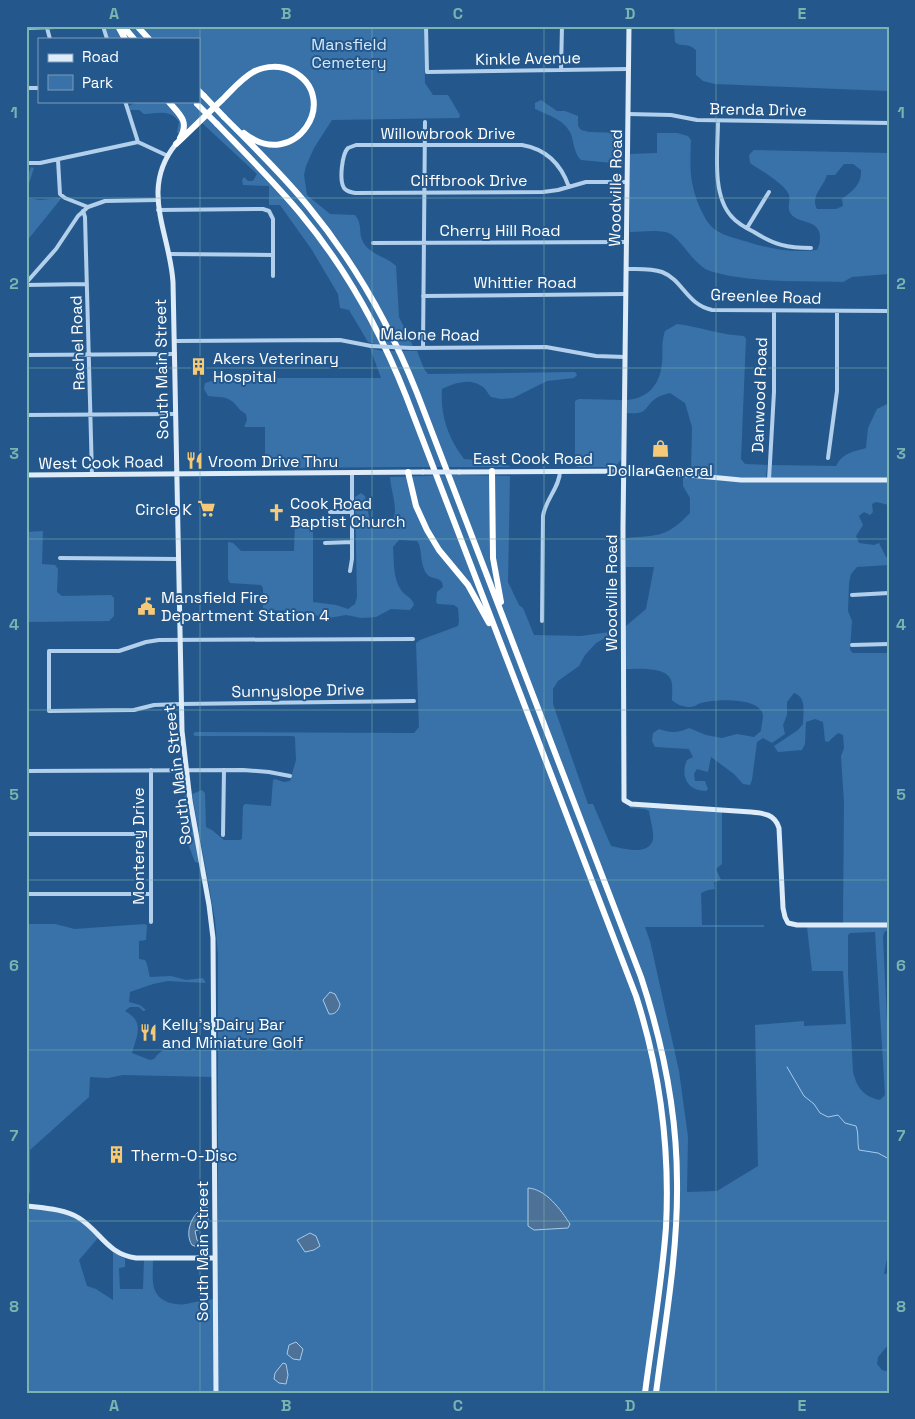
<svg xmlns="http://www.w3.org/2000/svg" width="915" height="1419" font-family="'Space Grotesk',sans-serif">
<style>
.green{fill:#3872a9;fill-rule:evenodd}
.water{fill:#4e7297;stroke:#a7cbec}
.lines{fill:none;stroke-linecap:round;stroke-linejoin:round}
.stream{stroke:#a7cbec;stroke-width:1}
.street{stroke:#b2cfeb;stroke-width:4}
.secondary{stroke:#deebf9;stroke-width:5}
.highway{stroke:#fff;stroke-width:6}
.street-bridge{stroke:#b2cfeb;stroke-width:4}
.secondary-bridge{stroke:#deebf9;stroke-width:5}
.highway-bridge{stroke:#fff;stroke-width:6}
.grid{fill:none;stroke:#7bb4af;stroke-width:1;stroke-opacity:0.55}
.labels{text-anchor:middle;stroke-width:4;stroke-linejoin:round;paint-order:stroke}
.park-label{font-size:16px;fill:#d7e8f8;stroke:#24588c}
.street-label{font-size:16px;fill:#fff;stroke:#24588c}
.poi-label{font-size:16px;fill:#fff;stroke:#24588c;text-anchor:start}
.neatline{fill:none;stroke:#7bb4af;stroke-width:2}
.grid-label{font-size:16px;text-anchor:middle;font-weight:bold;fill:#7bb4af}
</style>
<rect width="100%" height="100%" fill="#24588c"/>
<path class="green" d="M105 26H424L425 83 433 95H448L460 115 459 118 332 120 314 148 306 166 304 175 307 195 330 214 355 215C363 225 358 232 363 242 369 254 387 257 396 266L399 317 413 346 379 345 368 342 349 310 340 308 338 294 312 250 280 205H269V186L243 185 242 180 244 177 248 181H253L257 174 202 123 179 135 177 132 179 122C171 109 158 113 144 114L139 110H130L129 106C143 97 181 101 199 101V39H109Z
M674 26H889V91L715 84 703 81 696 75V50C687 42 682 48 675 42Z
M541 100 557 111H565L578 116V126L581 130 589 132 623 133V164L581 160C574 153 574 143 571 134 565 120 548 115 535 109V103Z
M657 133H677L688 136 691 140C690 169 689 181 700 208 705 218 709 227 719 232 727 237 739 239 748 242 770 249 793 253 817 250 820 244 820 242 820 235 818 219 798 224 791 214 786 207 791 201 789 195 785 184 760 170 750 163L749 155 754 150 889 153V274L852 277 843 282C803 281 748 283 710 271 691 264 680 234 665 232 654 230 641 232 630 232V154L657 153ZM844 164H853L861 170C862 184 853 191 842 199L843 206 836 209H817C810 196 823 188 827 175H835Z
M31 167 34 168 26 192 27 198 40 200 60 198V200L26 242V180Z
M677 324C700 327 721 335 744 336L746 339 741 459 745 464 767 465 766 478 730 477 691 472 692 427 685 403 670 393C666 394 662 395 658 397 643 406 650 415 627 413V400C649 398 660 384 662 363 663 352 661 342 665 331Z
M370 348 382 351H417L424 369 428 374 575 372 577 375 574 378 547 381 513 398 501 399 491 397C488 394 486 389 483 387 471 377 454 383 442 389 440 415 448 438 464 459L478 460 483 463 507 465 510 467H405L265 468V427H244L247 420 246 414C237 409 236 403 230 400 224 396 215 397 208 396L204 389 205 383 215 380 218 372 220 378H381Z
M579 399 623 400 622 459 615 467H577L575 462V401Z
M889 403V478H771L772 465 836 466C843 453 852 452 866 448L868 428 877 409Z
M460 475 510 476 508 582 519 605 523 608 534 635 581 636 617 631V637L610 639 607 637 596 643 585 655 579 666 558 681 553 689V704L588 804H593L611 846C622 848 649 857 653 839 654 831 650 819 649 811L645 809 630 808V806L722 812V864L716 869 721 880 714 882 715 889 708 890 701 893 702 925H764V927H645L650 941 679 1071 688 1137 687 1192 717 1191 758 1166 755 1025 804 1021V1026L846 1024 843 971H812L807 927H889V931H885L883 936 889 1065V1249L884 1274 889 1273V1344L878 1357 877 1364 882 1370 889 1372V1393L874 1391 870 1393H218V954L215 920 192 794 202 790 205 793 206 827 212 830 224 840H240L242 839 243 806 245 804 271 806 273 780 275 779 284 782 290 781 296 760 295 737 293 736H195L193 734 195 732 414 733 419 727 416 643 420 640 458 626 459 621 458 608 454 605 438 604 436 602 437 592 443 587C443 575 431 581 426 573 419 562 423 548 417 541L399 540 393 547C394 561 393 579 401 590 405 596 412 597 414 605L410 610 391 609 376 617 361 618 346 615 329 618 296 611 265 610 263 608V588L261 585 230 583 228 579V542L233 543 241 551H294L295 522 313 523V602L336 605 348 609 355 604 357 597 355 497 361 493 365 496 370 522C409 532 391 497 390 477ZM875 932 885 1095 880 1100C862 1096 857 1087 853 1072L848 975V935L850 933Z
M683 476 739 482H889V505L876 502 872 504 873 512 870 515 864 512 859 516 863 525 856 536 859 543 874 545 879 543 886 557 889 558V565L857 567 851 574 849 583 848 611 852 621 850 650 853 653H889V923H843L844 802 841 756 844 748 843 735 838 733 828 742 825 741 823 722 815 719 806 722 805 744 802 750 778 752 774 746 798 730 803 724C803 713 807 697 794 693L787 702V715L783 725 785 734 772 743 763 738 757 742 752 780 750 785 743 784 734 774 711 757 708 772 697 769 694 774 695 781H705L708 789 706 791C687 791 680 776 687 760L693 757 689 749 655 747 652 741 653 733 659 729C670 733 678 733 689 728L706 735 722 738 737 734 754 737 761 731C761 727 763 720 763 715 760 697 715 699 701 703 697 704 695 707 690 707 684 707 677 705 672 700 672 694 673 685 671 680 666 666 637 669 625 669L626 626 646 609 654 567H626V538C659 535 666 538 690 513V498L683 486Z
M43 531 42 564 55 565 58 569 57 592 62 596 111 595 114 598V616L109 621 26 622V532Z
M187 793 200 863 195 862 185 836 184 797Z
M26 924H55L75 929 144 924 147 925 146 940 139 941V959L145 960C148 964 148 971 150 977L171 976 186 980 203 978 206 983 168 981 153 984 130 992 129 1002 140 1005 146 1010 143 1011 139 1007H130L125 1011C145 1022 137 1035 132 1053L150 1060 154 1059 158 1054 166 1048 212 1049 213 1077 123 1075 108 1078 90 1077 89 1097 30 1150V1192L26 1200Z
M26 1208C43 1210 62 1211 77 1219 85 1224 92 1232 98 1238L79 1260 87 1286 96 1289 113 1300V1252L125 1259V1267L119 1268 120 1289H143L144 1260H153C153 1279 149 1296 170 1303 175 1304 181 1305 186 1304 196 1302 203 1300 214 1299V1393H26Z"/>
<path class="water" d="M330 992 335 994 340 1004C339 1010 335 1015 329 1014L323 1000Z
M528 1188C546 1189 561 1210 570 1224L568 1228 534 1230 528 1226Z
M204 1208H208V1222L205 1228 195 1231 197 1240 203 1244 197 1247 192 1245C184 1233 192 1213 204 1208Z
M310 1233 316 1236 320 1246 314 1250 305 1252 297 1240Z
M296 1342 303 1349 300 1360 293 1359 287 1354 289 1345Z
M283 1363 286 1364 288 1375 286 1384 279 1383 274 1379 275 1373Z"/>
<g class="lines">
<path class="stream" d="M787 1067 804 1096 814 1104 820 1113 828 1117 838 1115 845 1123 856 1126C859 1134 857 1142 859 1150L878 1153 889 1159"/>
<path class="street" d="M103 26 107 39
M426 26 427 72 628 69
M26 28 84 26
M47 28 50 39
M561 70 562 26
M26 88H39
M125 101 138 142 168 156
M628 114 671 115 697 120 889 123
M718 121C718 149 711 195 732 217 737 223 746 228 754 232 775 245 787 248 811 248
M58 160 60 194 65 198 88 207
M26 163H40L138 142
M569 187C561 164 546 149 522 145H356L348 148C342 154 339 180 344 188 347 192 351 192 355 193L543 192 558 190 586 182H627
M158 210 263 209 269 211 273 219V276
M83 211 85 217 92 475
M747 228 769 192
M373 243 627 242
M170 254 273 255
M626 269C638 269 651 268 662 272 683 280 686 304 712 310L889 311
M26 283 56 249 78 216 88 207 105 201 157 200
M26 285 87 284
M423 296 626 294
M175 341 340 340 371 346
M411 348 546 347 596 356 625 357
M423 348 425 122
M26 355 175 354
M26 415 176 414
M828 458 837 391V311
M769 480 774 392V311
M330 512H352
M325 543 352 542
M60 558 178 559
M350 571 352 559V472
M852 595 889 593
M542 621 543 516C545 500 560 487 560 471
M413 639 159 640 146 642 119 651H49V711L134 710 154 705 181 704 414 701
M852 645 889 644
M151 770V922
M26 771 243 770 269 772 290 776
M26 834H151
M223 835 224 770
M26 894H151"/>
<path class="secondary" d="M629 26 623 528 624 800 631 804 751 812C763 813 775 814 779 828L783 908 785 917 788 923 797 925H889
M176 144C139 189 170 233 173 282L182 731 190 800 209 905 213 938 216 1393
M459 472 647 471 741 480H889
M26 475 423 472
M26 1206C43 1208 65 1209 79 1218 101 1232 107 1254 136 1258H215"/>
<path class="highway" d="M118 26 125 39
M123 26 134 39
M137 26 149 39
M199 91 204 96
M168 101C179 114 190 121 180 138
M224 117C253 146 282 174 308 206 355 263 390 325 417 393L641 977C663 1044 677 1112 677 1182 678 1253 665 1323 656 1393
M217 124C245 153 274 182 300 213 346 268 380 330 406 396L636 996C660 1071 670 1149 666 1227 662 1283 652 1338 645 1393
M176 144C192 129 207 114 223 99 233 89 242 78 255 71 266 66 280 65 292 71 343 97 295 174 244 133
M492 471 493 558 501 602
M408 472 416 506 427 530 439 550 468 585 489 623"/>
<path class="street-bridge" d="M371 346 411 348"/>
<path class="secondary-bridge" d="M423 472H459"/>
<path class="highway-bridge" d="M204 96 224 117
M197 104 217 124"/>
</g>
<path class="grid" d="M200 26V1393M372 26V1393M544 26V1393M716 26V1393M26 198H889M26 368H889M26 539H889M26 710H889M26 880H889M26 1050H889M26 1221H889"/>
<defs>
<symbol id="building-bare" viewBox="-9 -9 18 18"><path d="M-4-6H4V6H1V3H-1V6H-4ZM-2.5-4.3h1.7v1.8h-1.7ZM.8-4.3h1.7v1.8H.8ZM-2.5-1h1.7V.8h-1.7ZM.8-1h1.7V.8H.8Z" fill="#f6c976" stroke="#24588c" stroke-width="2.5" paint-order="stroke"/></symbol>
<symbol id="shop-bare" viewBox="-9 -9 18 18"><path d="M-5-2.5h2.3a2.7 3.5 0 0 1 5.4 0H5L5.5 6h-11ZM-1.5-2.5h3a1.5 2.3 0 0 0-3 0Z" fill="#f6c976" stroke="#24588c" stroke-width="2.5" paint-order="stroke"/></symbol>
<symbol id="restaurant-bare" viewBox="-9 -9 18 18"><path d="M-5-6h1v4h1v-4h1v4h1v-4h1v5L-1.5 .5V6h-2V.5L-5-1ZM5-6V6H3V1.5H1.5Q1.5-4 5-6Z" fill="#f6c976" stroke="#24588c" stroke-width="2.5" paint-order="stroke"/></symbol>
<symbol id="supermarket-bare" viewBox="-9 -9 18 18"><path d="M-6-5.5h2.5l.6 2H6L4.5 2H-2.5L-4.4-4H-6ZM-1.5 3.2a1.3 1.3 0 1 0 .1 0ZM3 3.2a1.3 1.3 0 1 0 .1 0Z" fill="#f6c976" stroke="#24588c" stroke-width="2.5" paint-order="stroke"/></symbol>
<symbol id="church-bare" viewBox="-9 -9 18 18"><path d="M-1.2-6h2.4v3.5h3.3v2.4h-3.3V6h-2.4V-.1h-3.3v-2.4h3.3Z" fill="#f6c976" stroke="#24588c" stroke-width="2.5" paint-order="stroke"/></symbol>
<symbol id="civic-bare" viewBox="-9 -9 18 18"><path d="M-.6-6.5H3V-4.5H.6V-3L4-1V1h2V6H-6V1h2V-1L-.6-3ZM-1.2 2.5V6h2.4V2.5Z" fill="#f6c976" stroke="#24588c" stroke-width="2.5" paint-order="stroke"/></symbol>
</defs>
<g fill-rule="evenodd">
<use href="#building-bare" x="186" y="354" width="25" height="25"/>
<use href="#shop-bare" x="648" y="436" width="25" height="25"/>
<use href="#restaurant-bare" x="182" y="448" width="25" height="25"/>
<use href="#supermarket-bare" x="194" y="496" width="25" height="25"/>
<use href="#church-bare" x="264" y="500" width="25" height="25"/>
<use href="#civic-bare" x="134" y="594" width="25" height="25"/>
<use href="#restaurant-bare" x="136" y="1020" width="25" height="25"/>
<use href="#building-bare" x="104" y="1142" width="25" height="25"/>
</g>
<g class="labels">
<g class="park-label">
<text x="349" y="50">Mansfield<tspan x="349" dy="18">Cemetery</tspan></text>
</g>
<g class="street-label">
<text transform="translate(528 58) rotate(-1)" y="6">Kinkle Avenue</text>
<text transform="translate(758 109) rotate(1)" y="6">Brenda Drive</text>
<text x="448" y="139">Willowbrook Drive</text>
<text x="469" y="186">Cliffbrook Drive</text>
<text transform="translate(615 188) rotate(-89)" y="6">Woodville Road</text>
<text x="500" y="236">Cherry Hill Road</text>
<text x="525" y="288">Whittier Road</text>
<text transform="translate(766 296) rotate(2)" y="6">Greenlee Road</text>
<text transform="translate(430 334) rotate(1)" y="6">Malone Road</text>
<text transform="translate(77 343) rotate(-92)" y="6">Rachel Road</text>
<text transform="translate(161 369) rotate(-91)" y="6">South Main Street</text>
<text transform="translate(759 395) rotate(-88)" y="6">Danwood Road</text>
<text x="533" y="464">East Cook Road</text>
<text transform="translate(101 462) rotate(-1)" y="6">West Cook Road</text>
<text transform="translate(611 593) rotate(-90)" y="6">Woodville Road</text>
<text transform="translate(298 690) rotate(-1)" y="6">Sunnyslope Drive</text>
<text transform="translate(177 775) rotate(-97)" y="6">South Main Street</text>
<text transform="translate(138 846) rotate(-90)" y="6">Monterey Drive</text>
<text transform="translate(202 1251) rotate(-90)" y="6">South Main Street</text>
</g>
<g class="poi-label">
<text x="213" y="364">Akers Veterinary<tspan x="213" dy="18">Hospital</tspan></text>
<text x="208" y="467">Vroom Drive Thru</text>
<text x="660" y="476" text-anchor="middle">Dollar General</text>
<text x="290" y="509">Cook Road<tspan x="290" dy="18">Baptist Church</tspan></text>
<text x="192" y="515" text-anchor="end">Circle K</text>
<text x="161" y="603">Mansfield Fire<tspan x="161" dy="18">Department Station 4</tspan></text>
<text x="162" y="1030">Kelly's Dairy Bar<tspan x="162" dy="18">and Miniature Golf</tspan></text>
<text x="131" y="1161">Therm-O-Disc</text>
</g>
</g>
<rect width="915" height="1419" fill="none" stroke="#24588c" stroke-width="55"/>
<rect x="38" y="38" width="162" height="65" fill="#24588c" stroke="#7c9bba"/>
<rect x="48" y="54" width="25" height="8" fill="#deebf9" stroke="#7c9bba"/>
<text x="82" y="62" font-size="15" fill="#ffffff">Road</text>
<rect x="48" y="75" width="25" height="15" fill="#3872a9" stroke="#7c9bba"/>
<text x="82" y="88" font-size="15" fill="#ffffff">Park</text>
<rect x="28" y="28" width="860" height="1364" class="neatline"/>
<g class="grid-label">
<text x="114" y="19">A</text>
<text x="286" y="19">B</text>
<text x="458" y="19">C</text>
<text x="630" y="19">D</text>
<text x="802" y="19">E</text>
<text x="14" y="118">1</text>
<text x="901" y="118">1</text>
<text x="14" y="289">2</text>
<text x="901" y="289">2</text>
<text x="14" y="459">3</text>
<text x="901" y="459">3</text>
<text x="14" y="630">4</text>
<text x="901" y="630">4</text>
<text x="14" y="800">5</text>
<text x="901" y="800">5</text>
<text x="14" y="971">6</text>
<text x="901" y="971">6</text>
<text x="14" y="1141">7</text>
<text x="901" y="1141">7</text>
<text x="14" y="1312">8</text>
<text x="901" y="1312">8</text>
<text x="114" y="1411">A</text>
<text x="286" y="1411">B</text>
<text x="458" y="1411">C</text>
<text x="630" y="1411">D</text>
<text x="802" y="1411">E</text>
</g>
</svg>
